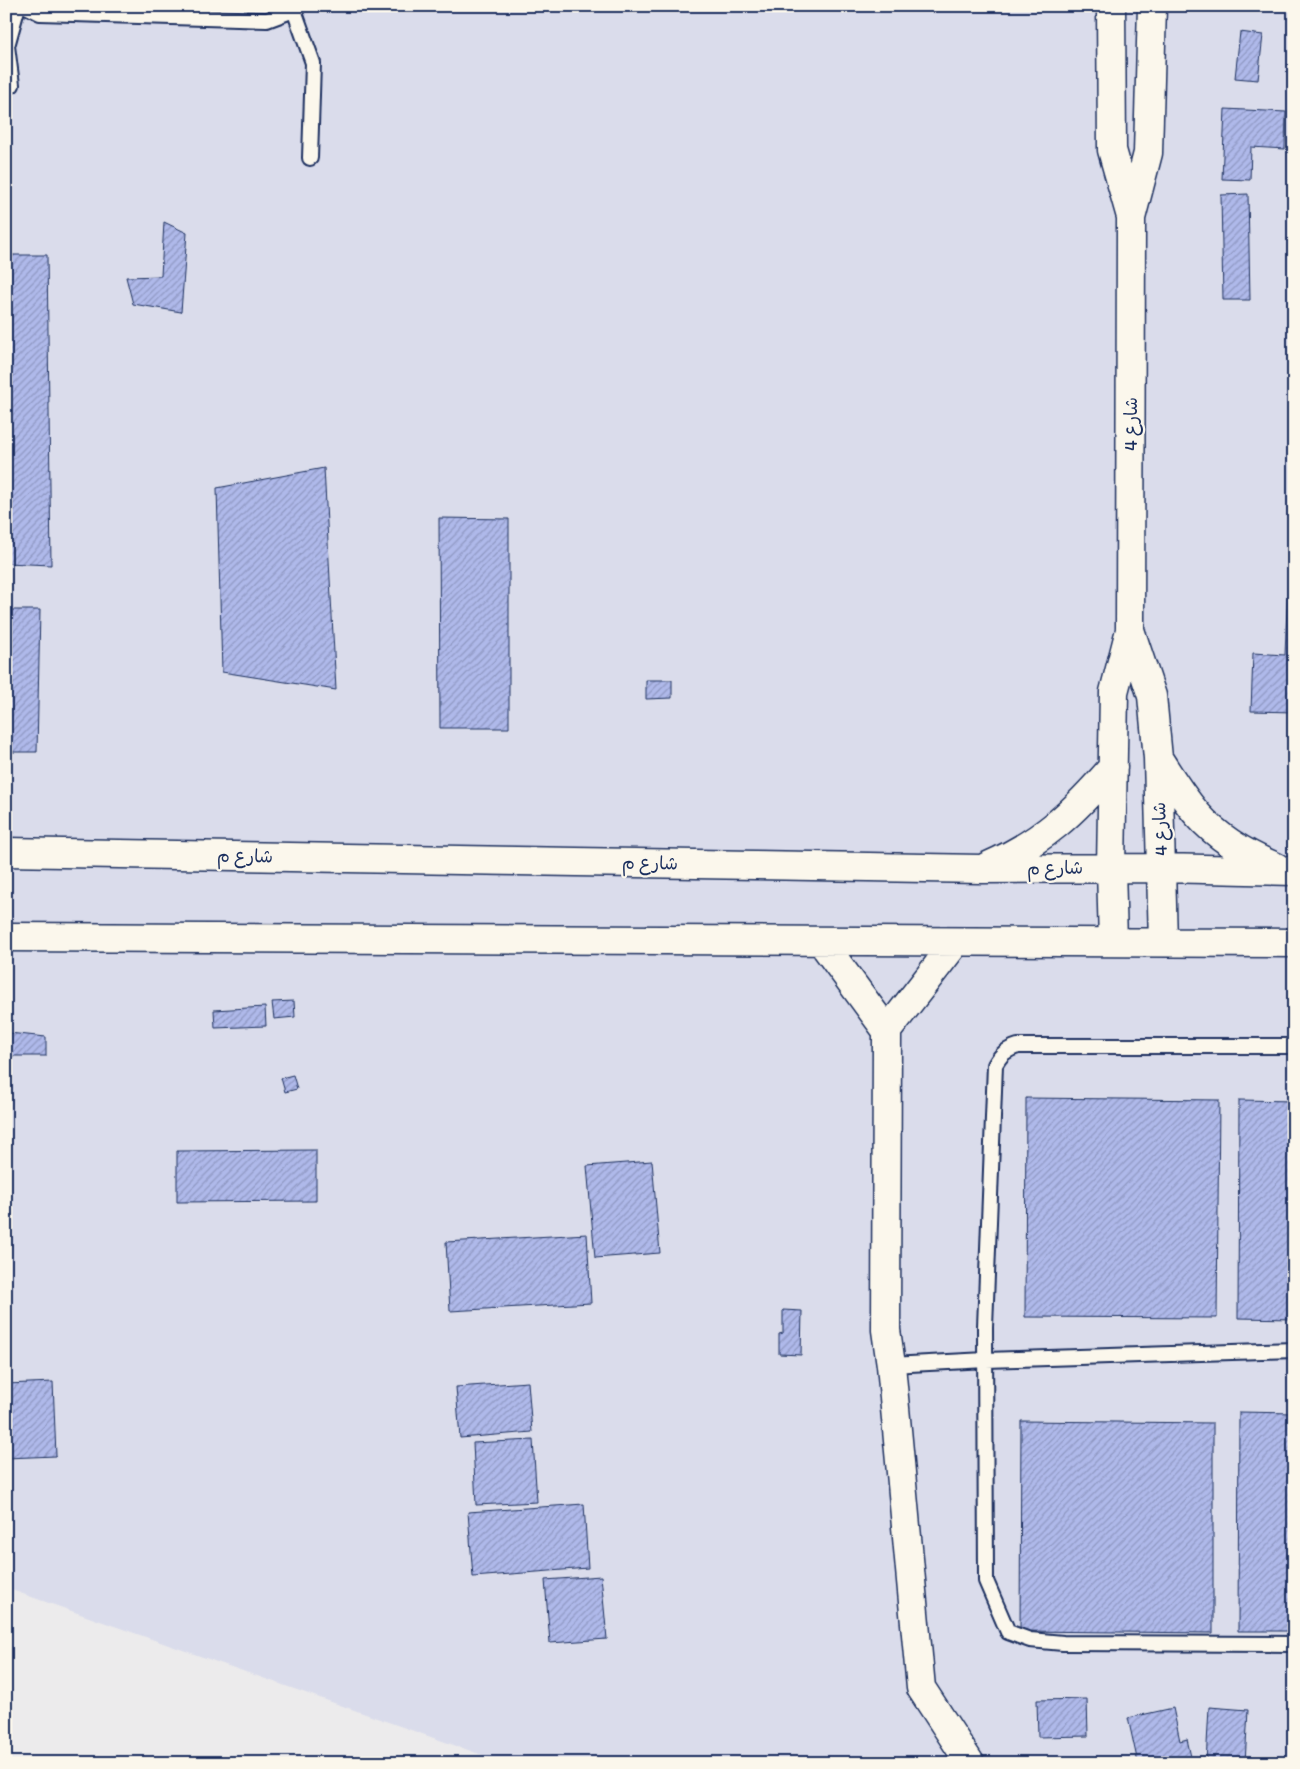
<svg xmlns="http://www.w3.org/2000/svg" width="1300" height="1769" font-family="Itim,'Playpen Sans Arabic',sans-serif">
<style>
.built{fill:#dadceb}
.building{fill:url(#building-hatch);stroke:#1b2f5e}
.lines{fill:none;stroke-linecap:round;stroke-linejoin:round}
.service-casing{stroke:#1b2f5e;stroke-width:18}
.minor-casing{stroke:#1b2f5e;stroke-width:31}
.service{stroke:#fbf7ec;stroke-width:14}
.minor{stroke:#fbf7ec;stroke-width:28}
.labels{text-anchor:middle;stroke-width:4.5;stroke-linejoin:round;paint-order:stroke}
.street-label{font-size:18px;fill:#1b2f5e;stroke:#fbf7ec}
</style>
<defs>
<pattern id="building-hatch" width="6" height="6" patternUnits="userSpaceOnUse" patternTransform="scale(1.25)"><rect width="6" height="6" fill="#afb9ea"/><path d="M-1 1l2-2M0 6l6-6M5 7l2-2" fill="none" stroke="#8e97c1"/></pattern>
</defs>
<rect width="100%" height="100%" fill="#ecebec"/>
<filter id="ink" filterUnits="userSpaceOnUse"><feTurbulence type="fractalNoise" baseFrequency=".02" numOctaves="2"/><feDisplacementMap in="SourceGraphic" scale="10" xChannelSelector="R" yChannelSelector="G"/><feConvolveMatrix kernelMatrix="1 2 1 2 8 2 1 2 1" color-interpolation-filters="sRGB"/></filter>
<g filter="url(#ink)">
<path class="built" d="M6 6H1294V1763H505L6 1588Z"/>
<path class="building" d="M1240 32 1263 35 1258 80 1235 78Z
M1225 109 1286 112 1285 149 1251 147 1250 180 1222 179Z
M1248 194 1250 300H1223L1221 195Z
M164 222 187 233 181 312 133 304 126 277 161 276Z
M6 255H47L51 565 6 563Z
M324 468 336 690 222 672 217 488Z
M439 518 509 519V728H440Z
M1289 560H1294V712L1251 711 1253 653 1285 655Z
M6 610H40L37 752H6Z
M646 680H672V698L646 699Z
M294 1001 295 1017 274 1019 272 1002Z
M265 1007 266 1026 215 1028 214 1010Z
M9 1033 46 1037V1056H9Z
M293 1075 297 1089 285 1092 281 1078Z
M1026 1098 1219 1100 1217 1318 1025 1317Z
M1239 1100 1294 1101V1319L1238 1318Z
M316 1150V1201L177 1202V1151Z
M652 1161 660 1253 595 1258 587 1166Z
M587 1234 591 1303 450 1311 446 1242Z
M783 1310 802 1311 801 1355 779 1354V1334L783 1333Z
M53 1382 56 1456 6 1458V1384Z
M528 1382 532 1432 460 1438 456 1387Z
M1239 1412 1294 1413V1631H1238Z
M1021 1421 1213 1423V1633L1020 1631Z
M533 1440 537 1502 476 1505 473 1443Z
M584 1504 588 1568 473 1577 468 1512Z
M601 1576 607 1639 550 1643 545 1580Z
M1087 1699 1088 1736 1038 1737 1037 1700Z
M1209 1707 1248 1710 1245 1763H1206Z
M1173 1708 1180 1741 1187 1739 1191 1757 1184 1758 1185 1763H1138L1128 1718Z"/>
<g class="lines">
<defs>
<path id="service" d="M26 6 40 13 267 20 294 10 296 6
M294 10 313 63 310 158
M12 85 7 46 18 6
M1294 1046H1018C1006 1050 1001 1054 995 1065L985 1327 986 1581 1008 1632 1030 1640 1063 1643 1294 1644
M891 1365 986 1360 1294 1350"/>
<path id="minor" d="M1111 6 1112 150 1131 217
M1130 630 1152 696 1158 758 1163 942
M1158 758C1170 777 1183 798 1198 815 1219 839 1247 855 1276 867
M6 852 981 869 1162 868 1294 871
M988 866C1043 842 1074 812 1113 767
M6 937 1294 943
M821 941 887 1031 886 1330 891 1365 921 1688 970 1763
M1113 942 1111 868 1114 692 1130 630 1131 218 1148 153 1152 6
M887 1031 956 942"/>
</defs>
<use href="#service" class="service-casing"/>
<use href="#minor" class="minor-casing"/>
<use href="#service" class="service"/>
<use href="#minor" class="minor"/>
</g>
</g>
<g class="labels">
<g class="street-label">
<text transform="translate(1131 424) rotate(-90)" y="6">شارع 4</text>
<text transform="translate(1160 829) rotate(-92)" y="6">شارع 4</text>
<text transform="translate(245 856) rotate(1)" y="6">شارع م</text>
<text transform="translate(650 863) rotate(1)" y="6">شارع م</text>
<text transform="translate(1055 868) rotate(-1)" y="6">شارع م</text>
</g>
</g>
<rect width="1300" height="1769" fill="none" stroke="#fbf7ec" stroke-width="25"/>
<rect x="12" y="12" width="1275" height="1744" fill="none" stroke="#1b2f5e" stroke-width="2" filter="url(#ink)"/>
</svg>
